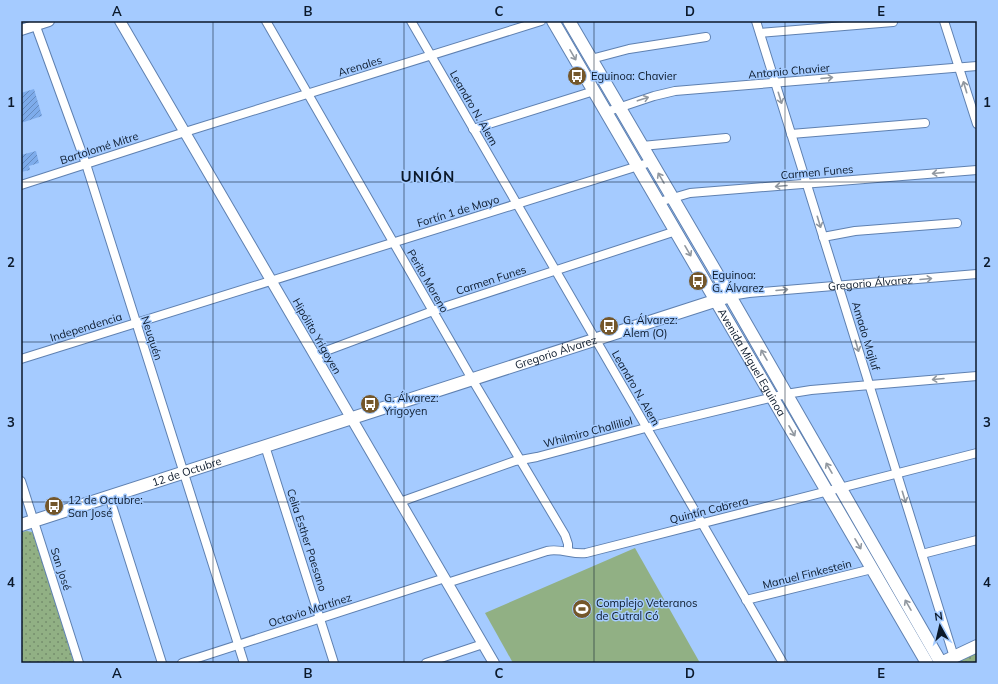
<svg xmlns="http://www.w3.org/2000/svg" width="998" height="684" font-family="Mulish,sans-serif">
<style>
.park{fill:url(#park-dots)}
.garden{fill:#91b084}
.building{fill:url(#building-hatch)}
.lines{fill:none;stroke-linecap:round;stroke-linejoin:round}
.minor-casing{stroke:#5f81b1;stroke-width:10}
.tertiary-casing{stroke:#5f81b1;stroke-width:12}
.secondary-casing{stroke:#5f81b1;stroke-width:14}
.minor{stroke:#fff;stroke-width:8}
.tertiary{stroke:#fff;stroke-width:10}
.secondary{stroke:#fff;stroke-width:12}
.oneway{stroke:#9198a0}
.grid{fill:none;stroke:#0b192b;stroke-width:1;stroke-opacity:0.55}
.labels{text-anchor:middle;stroke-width:3;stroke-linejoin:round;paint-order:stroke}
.street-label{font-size:11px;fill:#0b192b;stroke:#a5cbff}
.poi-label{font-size:11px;fill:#0b192b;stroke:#a5cbff;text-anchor:start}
.district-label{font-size:15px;font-weight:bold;letter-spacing:1px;fill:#0b192b;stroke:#a5cbff}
.neatline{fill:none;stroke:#0b192b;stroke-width:1.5}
.grid-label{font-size:13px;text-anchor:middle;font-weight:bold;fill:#0b192b}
</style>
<defs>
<pattern id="park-dots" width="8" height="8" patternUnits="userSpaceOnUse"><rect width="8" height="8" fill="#91b084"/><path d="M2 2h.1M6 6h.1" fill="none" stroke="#758e6c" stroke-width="1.8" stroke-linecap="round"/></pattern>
<pattern id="building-hatch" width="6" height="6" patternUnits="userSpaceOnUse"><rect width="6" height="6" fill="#7eaceb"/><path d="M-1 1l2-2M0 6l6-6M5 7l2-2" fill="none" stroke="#658bbf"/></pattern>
</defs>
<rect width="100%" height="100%" fill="#a5cbff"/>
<path class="park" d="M27 531 32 532 34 535 74 663H21V532Z
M977 649V663H956L957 661Z"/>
<path class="garden" d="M635 548 700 663H513L485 613Z"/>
<path class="building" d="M34 89 42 116 21 123V93Z
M36 151 39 163 29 166 30 170 21 172V155Z"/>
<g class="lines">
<defs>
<g id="minor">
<path d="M34 21 86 164 244 663"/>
<path d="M266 21 472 379 565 535 568 544V551"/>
<path d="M411 21 783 663"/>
<path d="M756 21 954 657"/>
<path d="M944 21 977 124"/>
<path d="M760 33 893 22"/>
<path d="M591 59 629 49 706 37"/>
<path d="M606 112 654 96 675 91 977 66"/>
<path d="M473 129 594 91"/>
<path d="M791 134 925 123"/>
<path d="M642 146 726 138"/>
<path d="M21 185 185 132 541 21"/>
<path d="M659 202 690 193 977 170"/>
<path d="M823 237 855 231 957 223"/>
<path id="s1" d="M730 296 749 293 977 274"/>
<path d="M315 355 441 308 676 231"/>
<path d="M21 359 651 162"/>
<path d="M265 446 334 663"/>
<path d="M21 481 79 663"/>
<path d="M109 496 162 663"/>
<path d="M400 502 515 461 537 457 653 426 786 394 811 390 977 376"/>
<path d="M922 554 977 540"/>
<path d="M447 583 547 551C561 548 573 555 586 553L977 453"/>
<path d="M746 600 872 569"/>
<path d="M182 663 445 578"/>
<path d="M426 663 483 644"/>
</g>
<path id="tertiary" d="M120 21 494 663
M21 30 49 21"/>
<g id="secondary">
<path id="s2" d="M553 21 927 663"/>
<path d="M569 21 730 296 941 663 977 646"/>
<path id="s3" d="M21 525 730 296"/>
</g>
</defs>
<use href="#minor" class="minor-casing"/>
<use href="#tertiary" class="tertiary-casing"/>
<use href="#secondary" class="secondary-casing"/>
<use href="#minor" class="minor"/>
<use href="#tertiary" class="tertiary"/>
<use href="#secondary" class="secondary"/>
</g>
<defs><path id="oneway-shaft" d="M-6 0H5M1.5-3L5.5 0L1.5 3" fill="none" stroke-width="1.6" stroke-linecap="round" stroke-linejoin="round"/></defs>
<g class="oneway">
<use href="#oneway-shaft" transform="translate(573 55) rotate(60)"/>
<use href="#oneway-shaft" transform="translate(827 78) rotate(-5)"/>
<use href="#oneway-shaft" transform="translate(965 87) rotate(-107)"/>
<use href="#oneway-shaft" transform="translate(780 98) rotate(73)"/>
<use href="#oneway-shaft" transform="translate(643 99) rotate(-18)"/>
<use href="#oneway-shaft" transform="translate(938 173) rotate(175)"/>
<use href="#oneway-shaft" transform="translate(661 178) rotate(-120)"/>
<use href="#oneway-shaft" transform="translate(781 186) rotate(175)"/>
<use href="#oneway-shaft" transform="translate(819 222) rotate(73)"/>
<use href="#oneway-shaft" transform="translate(688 251) rotate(60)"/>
<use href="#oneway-shaft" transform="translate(926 279) rotate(-5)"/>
<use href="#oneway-shaft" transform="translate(782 290) rotate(-5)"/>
<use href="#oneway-shaft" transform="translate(857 346) rotate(73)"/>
<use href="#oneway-shaft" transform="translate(764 355) rotate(-120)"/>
<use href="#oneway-shaft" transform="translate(938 379) rotate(175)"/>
<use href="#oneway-shaft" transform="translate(792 431) rotate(60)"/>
<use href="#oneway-shaft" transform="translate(829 468) rotate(-120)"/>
<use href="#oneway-shaft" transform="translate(904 497) rotate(73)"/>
<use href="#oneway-shaft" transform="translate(858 544) rotate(60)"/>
<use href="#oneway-shaft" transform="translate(908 605) rotate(-120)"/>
</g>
<path class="grid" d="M213 21V663M404 21V663M594 21V663M785 21V663M21 182H977M21 342H977M21 502H977"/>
<defs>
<symbol id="bus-disc" viewBox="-11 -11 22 22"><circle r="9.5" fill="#74572b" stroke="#a5cbff"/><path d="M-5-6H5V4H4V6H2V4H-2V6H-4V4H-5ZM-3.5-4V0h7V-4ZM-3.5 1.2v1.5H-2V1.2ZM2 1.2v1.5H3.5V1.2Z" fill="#fff"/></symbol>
<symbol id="stadium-disc" viewBox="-11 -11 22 22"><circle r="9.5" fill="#74572b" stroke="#a5cbff"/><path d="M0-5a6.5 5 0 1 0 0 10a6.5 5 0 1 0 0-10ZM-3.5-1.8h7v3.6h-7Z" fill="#fff"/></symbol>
</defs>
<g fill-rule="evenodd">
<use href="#bus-disc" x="566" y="65" width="22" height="22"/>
<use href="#bus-disc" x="687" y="270" width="22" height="22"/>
<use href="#bus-disc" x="598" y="315" width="22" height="22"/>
<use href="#bus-disc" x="359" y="393" width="22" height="22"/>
<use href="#bus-disc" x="43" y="495" width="22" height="22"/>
<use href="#stadium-disc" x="571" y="598" width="22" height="22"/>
</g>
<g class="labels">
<g class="street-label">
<text transform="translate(360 66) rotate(-17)" y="4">Arenales</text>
<text transform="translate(789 71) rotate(-5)" y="4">Antonio Chavier</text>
<text transform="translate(474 108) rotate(60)" y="4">Leandro N. Alem</text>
<text transform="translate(99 148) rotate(-18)" y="4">Bartolomé Mitre</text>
<text transform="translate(817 172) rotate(-5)" y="4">Carmen Funes</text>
<text transform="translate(458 211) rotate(-17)" y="4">Fortín 1 de Mayo</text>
<text transform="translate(491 280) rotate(-18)" y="4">Carmen Funes</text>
<text transform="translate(428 281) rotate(60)" y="4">Perito Moreno</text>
<text dy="4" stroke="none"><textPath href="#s1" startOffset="141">Gregorio Álvarez</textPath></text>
<text transform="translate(86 327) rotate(-17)" y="4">Independencia</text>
<text transform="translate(317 336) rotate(60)" y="4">Hipólito Yrigoyen</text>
<text transform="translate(866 336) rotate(73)" y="4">Amado Majluf</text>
<text transform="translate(152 338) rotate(72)" y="4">Neuquén</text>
<text dy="4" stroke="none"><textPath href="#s3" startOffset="562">Gregorio Álvarez</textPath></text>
<text dy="4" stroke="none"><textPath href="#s2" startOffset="395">Avenida Miguel Eguinoa</textPath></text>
<text transform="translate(636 388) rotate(60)" y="4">Leandro N. Alem</text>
<text transform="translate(588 432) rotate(-15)" y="4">Whilmiro Challiliol</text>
<text dy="4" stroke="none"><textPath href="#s3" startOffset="174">12 de Octubre</textPath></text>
<text transform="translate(709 510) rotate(-14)" y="4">Quintín Cabrera</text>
<text transform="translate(307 540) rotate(72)" y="4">Celia Esther Paesano</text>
<text transform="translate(61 569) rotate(72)" y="4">San José</text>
<text transform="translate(807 574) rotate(-14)" y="4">Manuel Finkestein</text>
<text transform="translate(310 610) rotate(-18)" y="4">Octavio Martínez</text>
</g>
<g class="poi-label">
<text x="591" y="80">Eguinoa: Chavier</text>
<text x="712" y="279">Eguinoa:<tspan x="712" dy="13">G. Álvarez</tspan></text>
<text x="623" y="324">G. Álvarez:<tspan x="623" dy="13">Alem (O)</tspan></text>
<text x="384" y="402">G. Álvarez:<tspan x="384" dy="13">Yrigoyen</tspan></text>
<text x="68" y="504">12 de Octubre:<tspan x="68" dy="13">San José</tspan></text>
<text x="596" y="607">Complejo Veteranos<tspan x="596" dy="13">de Cutral Có</tspan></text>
</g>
<g class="district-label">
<text x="428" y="182">UNIÓN</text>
</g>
</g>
<rect width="998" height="684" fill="none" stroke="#a5cbff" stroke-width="44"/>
<g transform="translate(940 626) rotate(352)" stroke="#a5cbff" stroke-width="3" paint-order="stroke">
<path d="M0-3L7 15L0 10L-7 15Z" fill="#0b192b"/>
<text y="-6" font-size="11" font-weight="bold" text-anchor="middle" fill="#0b192b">N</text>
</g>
<rect x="22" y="22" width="954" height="640" class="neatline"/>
<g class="grid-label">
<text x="117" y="16">A</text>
<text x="308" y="16">B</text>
<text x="499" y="16">C</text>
<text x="690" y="16">D</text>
<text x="881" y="16">E</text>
<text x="11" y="107">1</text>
<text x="987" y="107">1</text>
<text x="11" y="267">2</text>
<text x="987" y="267">2</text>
<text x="11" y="427">3</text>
<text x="987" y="427">3</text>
<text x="11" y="587">4</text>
<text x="987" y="587">4</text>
<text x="117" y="678">A</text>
<text x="308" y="678">B</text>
<text x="499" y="678">C</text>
<text x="690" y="678">D</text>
<text x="881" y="678">E</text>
</g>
</svg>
